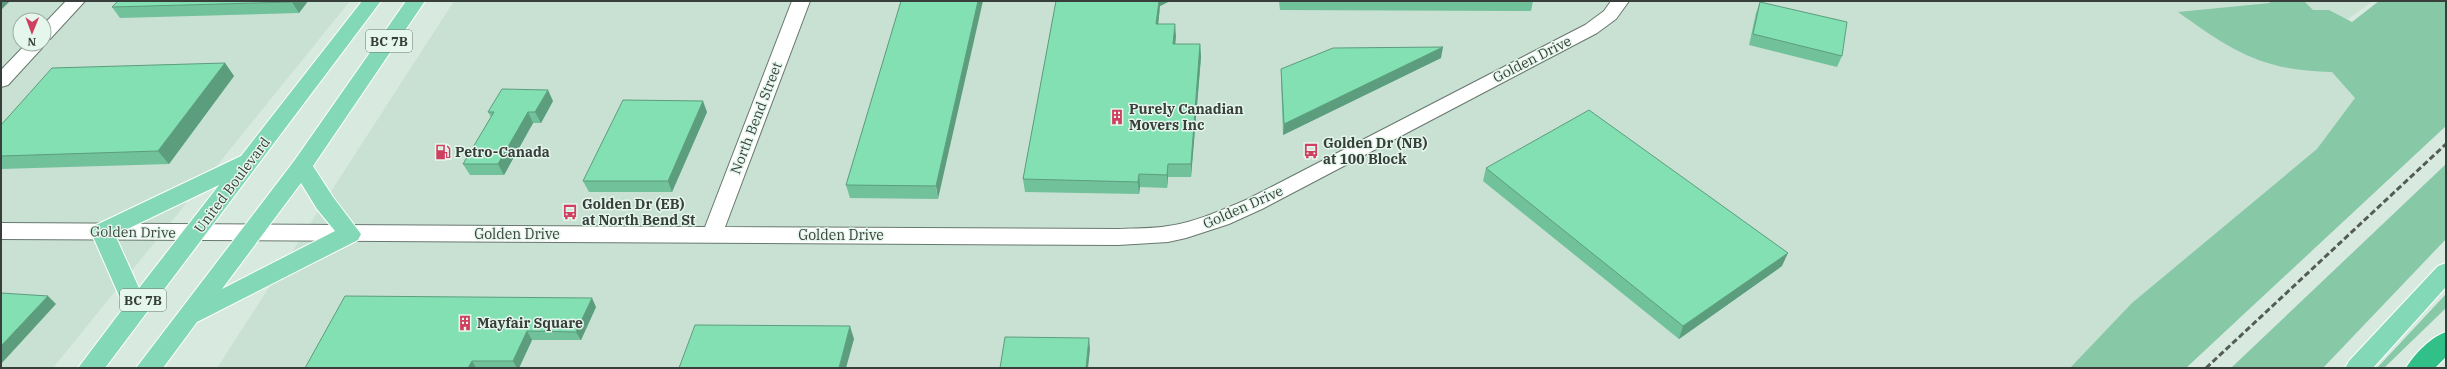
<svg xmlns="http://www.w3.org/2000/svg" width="2447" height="369" font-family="'IBM Plex Serif',serif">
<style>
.built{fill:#c8e1d3;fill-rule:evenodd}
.green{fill:#87c8a7}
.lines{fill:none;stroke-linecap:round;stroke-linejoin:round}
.minor-casing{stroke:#68786f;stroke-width:2}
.primary-casing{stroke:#fff;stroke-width:2}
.motorway-casing{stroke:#fff;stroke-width:2}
.minor{fill:#fff;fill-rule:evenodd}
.primary{fill:#83d9b7;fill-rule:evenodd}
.motorway{fill:#31c087;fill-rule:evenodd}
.rail{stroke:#535c57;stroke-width:3;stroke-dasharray:6 3;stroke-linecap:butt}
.wall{fill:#71c19a}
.shaded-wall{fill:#5c9d7d}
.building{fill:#83e0b3;stroke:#5c9d7d}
.labels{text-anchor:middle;stroke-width:3;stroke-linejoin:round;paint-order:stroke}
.shield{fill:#e5f7ed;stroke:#6c7670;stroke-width:1}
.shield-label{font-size:13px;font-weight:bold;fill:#383f3b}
.street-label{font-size:14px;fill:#383f3b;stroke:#e5f7ed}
.poi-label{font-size:14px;font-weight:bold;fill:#383f3b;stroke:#e5f7ed;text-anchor:start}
</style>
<rect width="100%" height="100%" fill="#d8eae0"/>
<path class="built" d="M1 1H350L53 368H1ZM20 20H44V44H20Z
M454 1H2373L2320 39 2384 115 2095 368H217Z"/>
<path class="green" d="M2269 1H2304L2313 10H2329L2352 22 2379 1H2446V126L2186 368H2070L2132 303 2317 149 2355 98 2332 72C2263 71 2232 51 2178 12L2270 3Z
M2446 164V239L2323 368H2231Z
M2446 294V308L2384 368H2377Z"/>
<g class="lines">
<defs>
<path id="minor" d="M66 1H85L50 39 44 41V24Z
M792 1H810L725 227 1118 229C1135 228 1152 229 1168 226 1196 222 1222 210 1248 199L1585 25 1604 11 1611 1H1629L1616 19 1597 33 1262 209 1229 224 1186 238 1168 242 1118 245 1 239V223L705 227Z
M44 43 45 44 42 48 8 85 1 87V70L26 44Z"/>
<path id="primary" d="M362 1H381L105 368H78L124 307 91 232 94 226 241 156ZM219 185 139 288 115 235Z
M406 1H425L313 166 333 197 361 234 358 240 197 322 163 368H136L294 161ZM301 183 317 209 335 231 222 289Z
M2446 263V287L2373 368H2345L2349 361 2438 266Z"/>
<path id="motorway" d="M2446 332V357L2435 368H2406C2414 354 2431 337 2446 332Z"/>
</defs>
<use href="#minor" class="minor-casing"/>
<use href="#primary" class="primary-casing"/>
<use href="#motorway" class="motorway-casing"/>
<use href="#minor" class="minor"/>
<use href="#primary" class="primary"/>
<use href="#motorway" class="motorway"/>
<path class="rail" d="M2206 368 2446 144"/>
</g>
<path class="wall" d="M118 1H308L299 13 120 18 112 7Z
M901 1 938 199 850 198 846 185Z
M1056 1H1170L1160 6 1158 24 1176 36 1175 44H1200L1201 57 1191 177H1168L1167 188 1140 187 1139 194 1025 192 1023 179Z
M1279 1H1533L1531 11 1280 10Z
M1760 2 1842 56 1837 67 1749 45 1756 13Z
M1441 58 1283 135 1281 81V69Z
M225 63 234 76 169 164 1 169V125Z
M553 101 541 123H533L504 175H470L463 164 491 117 488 112Z
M707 112 672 192H589L583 181Z
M1486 168 1782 266 1679 339 1483 181Z
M596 307 581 340H532L519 368H305Z"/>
<path class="shaded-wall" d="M1 1H10L1 10Z
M293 1H308L299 13 292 2Z
M978 1H983L938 199 936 186Z
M1159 1H1170L1160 6 1157 36 1156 24Z
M1175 24 1176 36 1174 57 1173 44Z
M1200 44 1201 57 1191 177V164Z
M1443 47 1441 58 1283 135 1284 124Z
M225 63 234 76 169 164 158 151Z
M548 90 553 101 541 123 535 112Z
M703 101 707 112 672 192 668 181Z
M528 112 533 123 504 175 498 164Z
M1168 164V177L1167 188V175Z
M1139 174 1140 187 1139 194 1138 182Z
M1788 253 1782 266 1679 339 1683 326Z
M48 296 56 304 1 364V346Z
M592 298 596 307 581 340 576 332Z
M850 326 854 339 846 368H839Z
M527 331 532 340 519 368H517L513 361Z
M1089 338 1090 349 1088 368H1086Z
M472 361 476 368H468Z"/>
<path class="building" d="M118 1H293L292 2 112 7Z
M901 1H978L936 186 846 185Z
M1056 1H1159L1156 24H1175L1173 44H1200L1191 164H1168L1167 175 1139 174 1138 182 1023 179Z
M1760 2 1847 22 1842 56 1753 34Z
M1443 47 1284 124 1281 69 1333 48Z
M225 63 158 151 1 156V125L52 68Z
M502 89 548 90 535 112H528L498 164H463L494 112H488Z
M623 100 703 101 668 181H583Z
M1589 110 1788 253 1683 326 1486 168Z
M1 293 48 296 1 346Z
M345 296 592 298 576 332 527 331 513 361H472L468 368H305Z
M695 325 850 326 839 368H679Z
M1005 337 1089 338 1086 368H1000Z"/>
<defs>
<symbol id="building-bare" viewBox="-9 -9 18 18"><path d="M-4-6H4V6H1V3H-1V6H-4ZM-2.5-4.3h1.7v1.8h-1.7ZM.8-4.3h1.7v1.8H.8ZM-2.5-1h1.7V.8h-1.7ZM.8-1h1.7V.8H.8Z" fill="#cf3f5f" stroke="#e5f7ed" stroke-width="2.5" paint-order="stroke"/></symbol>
<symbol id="bus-bare" viewBox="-9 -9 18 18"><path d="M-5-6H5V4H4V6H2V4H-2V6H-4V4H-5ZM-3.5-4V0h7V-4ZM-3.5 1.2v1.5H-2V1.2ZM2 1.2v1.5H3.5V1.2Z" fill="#cf3f5f" stroke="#e5f7ed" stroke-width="2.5" paint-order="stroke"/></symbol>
<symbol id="fuel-bare" viewBox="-9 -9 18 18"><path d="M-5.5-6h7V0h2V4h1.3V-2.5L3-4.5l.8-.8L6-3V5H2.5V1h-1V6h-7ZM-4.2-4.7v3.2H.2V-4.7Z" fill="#cf3f5f" stroke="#e5f7ed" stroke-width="2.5" paint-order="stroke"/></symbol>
</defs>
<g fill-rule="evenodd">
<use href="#building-bare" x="1106" y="106" width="22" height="22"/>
<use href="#bus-bare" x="1300" y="140" width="22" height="22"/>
<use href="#fuel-bare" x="432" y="141" width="22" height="22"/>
<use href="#bus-bare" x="559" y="201" width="22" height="22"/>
<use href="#building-bare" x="454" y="312" width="22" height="22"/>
</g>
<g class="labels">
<g class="shield">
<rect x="366" y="30" width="46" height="22" rx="3"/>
<rect x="120" y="289" width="46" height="22" rx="3"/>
</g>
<g class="shield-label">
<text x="389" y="46">BC 7B</text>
<text x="143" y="305">BC 7B</text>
</g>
<g class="street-label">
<text transform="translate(1532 59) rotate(-27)" y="5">Golden Drive</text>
<text transform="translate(756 118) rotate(-69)" y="5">North Bend Street</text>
<text transform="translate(232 185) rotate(-53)" y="5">United Boulevard</text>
<text transform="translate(1243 207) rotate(-24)" y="5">Golden Drive</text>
<text transform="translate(133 232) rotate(1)" y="5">Golden Drive</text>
<text x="517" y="239">Golden Drive</text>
<text x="841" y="240">Golden Drive</text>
</g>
<g class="poi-label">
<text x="1129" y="114">Purely Canadian<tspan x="1129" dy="16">Movers Inc</tspan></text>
<text x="1323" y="148">Golden Dr (NB)<tspan x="1323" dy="16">at 100 Block</tspan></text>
<text x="455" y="157">Petro-Canada</text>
<text x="582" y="209">Golden Dr (EB)<tspan x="582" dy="16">at North Bend St</tspan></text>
<text x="477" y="328">Mayfair Square</text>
</g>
</g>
<rect width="2447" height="369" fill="none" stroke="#383f3b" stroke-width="4"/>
<g transform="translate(32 32) rotate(181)"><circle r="19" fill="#e5f7ed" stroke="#a0ada6"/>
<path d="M0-3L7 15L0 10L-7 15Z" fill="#cf3f5f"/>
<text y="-6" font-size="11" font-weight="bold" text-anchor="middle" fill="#383f3b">N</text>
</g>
</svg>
